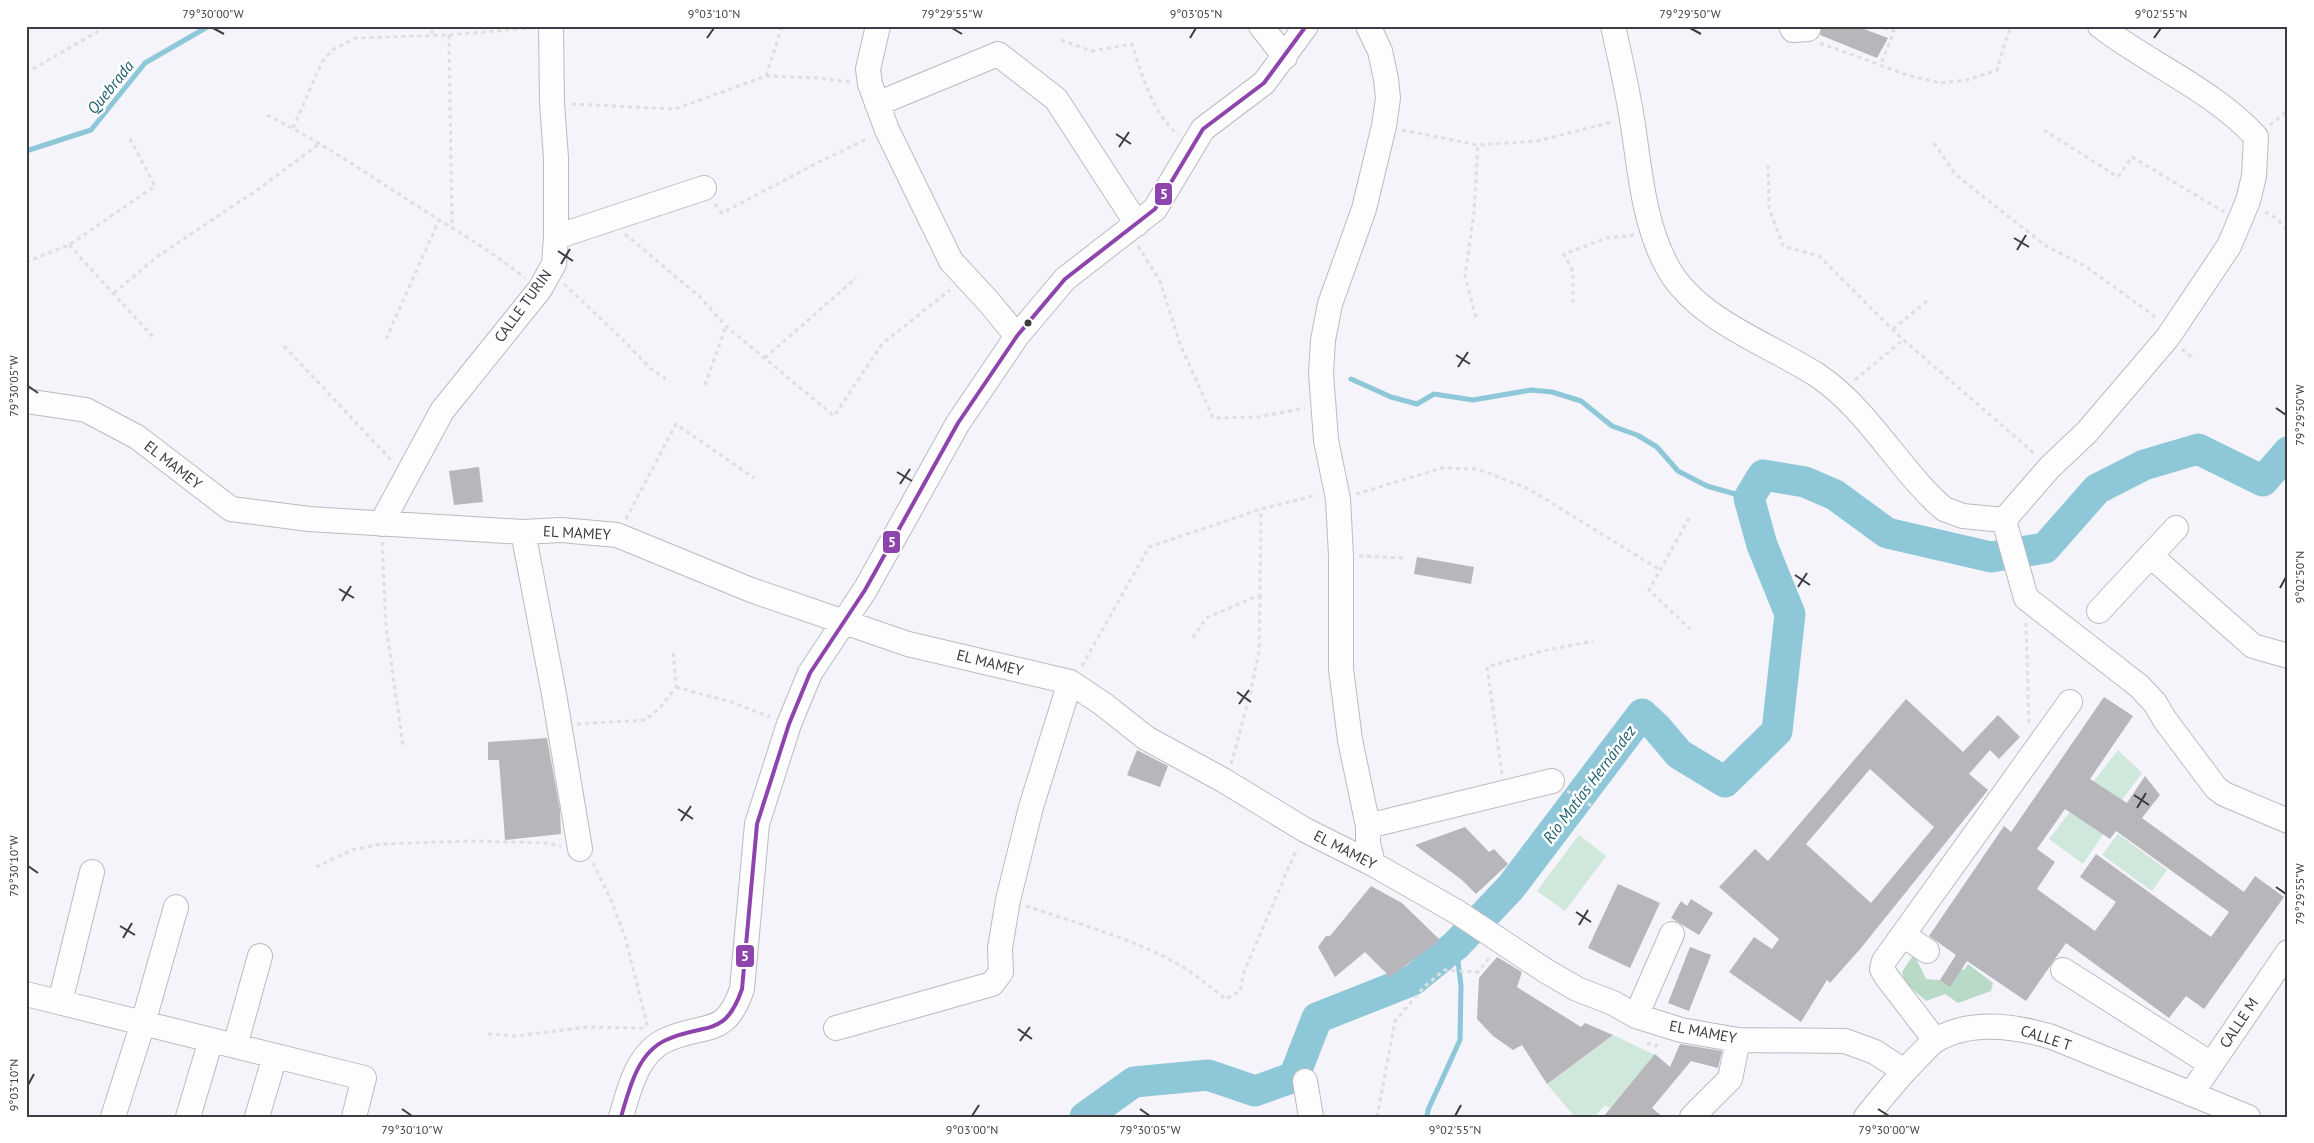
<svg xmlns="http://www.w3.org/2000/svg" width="2314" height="1143" font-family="'PT Sans',sans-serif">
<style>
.green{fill:#d0e7db}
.forest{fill:#b8dac7}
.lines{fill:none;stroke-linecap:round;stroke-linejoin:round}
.stream{stroke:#8ec7d7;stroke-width:5}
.river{stroke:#8ec7d7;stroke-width:31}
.building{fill:#b6b6bb;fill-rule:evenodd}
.minor-casing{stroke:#bbbbc0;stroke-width:26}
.path{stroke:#dfdfe0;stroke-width:3;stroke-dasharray:4 4;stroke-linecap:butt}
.minor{stroke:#fdfdfe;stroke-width:24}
.bus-1-casing{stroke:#fff;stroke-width:8}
.bus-1{stroke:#8e44ad;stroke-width:4}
.ticks{fill:none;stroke:#3c3c41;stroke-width:2}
.bus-dot{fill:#3c3c41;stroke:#fff;stroke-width:2}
.labels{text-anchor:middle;stroke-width:5;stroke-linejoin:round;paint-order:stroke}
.street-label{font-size:15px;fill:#3c3c41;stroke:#fff}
.water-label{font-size:16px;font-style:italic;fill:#1a5d6c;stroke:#fff}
.line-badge{stroke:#fff;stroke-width:2}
.badge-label{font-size:14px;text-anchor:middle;font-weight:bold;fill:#fff}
.neatline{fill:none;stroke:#3c3c41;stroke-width:2}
.ticks-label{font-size:12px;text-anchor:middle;fill:#3c3c41}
</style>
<rect width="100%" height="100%" fill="#f4f4fa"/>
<path class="green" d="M2118 750 2142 773 2122 800 2078 817 2103 834 2083 864 2049 839Z
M2118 834 2167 870 2152 891 2102 855Z
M1579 835 1606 856 1565 911 1537 891Z
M1613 1035 1655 1055 1610 1108 1605 1105 1594 1117H1575L1547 1084Z"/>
<path class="forest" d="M1914 954 1926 979 1950 981 1958 969 1964 970 1968 964 1993 983 1991 991 1958 1003 1945 994 1926 1001C1917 992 1904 985 1902 972Z"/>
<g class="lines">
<path class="stream" d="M26 151 91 130 145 63 209 26
M1351 379 1391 397 1417 404 1434 394 1473 400 1531 390 1552 392 1581 401 1612 426 1637 435 1657 447 1678 471 1707 486 1749 498
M1427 1117 1428 1110 1460 1040 1461 986 1456 945"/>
<path class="river" d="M1085 1117 1134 1082 1208 1075 1255 1091 1294 1077 1317 1018 1413 980 1456 945 1511 887 1642 714 1657 728 1679 754 1725 782 1777 731 1790 614 1762 545 1749 498 1763 475 1805 482 1835 495 1887 533 1991 557 2045 548 2097 489 2144 465 2198 449 2263 481 2288 452"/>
</g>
<path class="building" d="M1822 26H1856L1888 38 1877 58 1820 35Z
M479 467 483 502 454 505 449 471Z
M1417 557 1474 567 1471 584 1414 574Z
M2104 697 2133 716 2090 779 2127 803 2145 776 2160 795 2142 818 2244 892 2255 876 2284 897 2204 1009 2186 996 2169 1018 2066 943 2026 1001 1967 961 1950 987 1940 980 1956 955 1929 936 2004 826 2011 832ZM2065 809 2110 839 2116 831 2229 912 2211 937 2096 854 2080 877 2116 902 2095 931 2037 889 2055 862 2037 849Z
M1906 699 1963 752 1998 715 2020 737 1999 759 1990 750 1969 774 1988 790 1861 948 1830 983 1827 980 1801 1022 1729 972 1754 937 1772 949 1779 939 1719 887 1755 849 1768 861ZM1870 769 1934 827 1871 903 1806 844Z
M547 738 560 810 561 834 505 840 499 760H488V742Z
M1137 750 1168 766 1160 787 1127 775Z
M1465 827 1489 852 1494 849 1508 864 1476 894 1462 880 1415 845Z
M1618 884 1660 903 1630 968 1588 948Z
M1371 886 1402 903 1440 940 1390 977 1365 952 1335 977 1318 947 1326 936H1330Z
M1691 899 1713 913 1699 935 1671 918 1681 901 1687 906Z
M1690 947 1711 955 1689 1011 1668 1003Z
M1497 957 1522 972 1517 987 1581 1027 1585 1023 1613 1035 1547 1084 1522 1045 1513 1050 1493 1036 1477 1019 1479 978Z
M1680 1044 1722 1051 1718 1068 1691 1061 1652 1108 1663 1117H1603L1655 1054 1670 1067Z"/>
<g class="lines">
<defs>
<path id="minor" d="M878 26 868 69 870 84 887 130 951 261 988 301 1017 336
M1261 26 1285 57
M1368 26 1380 51 1386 79 1388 98 1384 126 1364 209 1330 304 1323 340 1321 373 1326 440 1338 499 1341 556V669L1350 740 1368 826V843L1373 864
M1613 26C1620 57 1627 88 1632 119 1640 169 1643 223 1668 268 1697 320 1769 344 1817 375 1869 410 1898 469 1944 509L1963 516 2004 520
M1791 26 1793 30 1808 29 1809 26
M877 104 998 54 1056 99 1137 224
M556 237 704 188
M26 401 86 410 137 437 231 509 309 519 523 532 561 530 617 535 751 590 908 644 1070 682 1103 704 1146 738 1223 780 1305 830 1373 864 1457 912 1546 971 1577 989 1613 1003 1636 1016 1681 1030 1738 1040 1845 1041 1875 1052 1904 1071
M2004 520 2050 467 2087 432 2168 337 2229 246 2248 201 2254 176 2256 137C2216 92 2148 63 2100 26
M2004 520 2026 598 2139 686 2155 703 2165 720 2216 788 2224 794 2288 821
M381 524 442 411 540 289 554 264 556 237V158L552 103 551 26
M523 532 554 694 580 849
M2151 556 2253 646 2288 656
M2099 611 2176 528
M1368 826 1552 781
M1903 935 1927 951
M2063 970 2211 1064
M26 994 364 1078 354 1117
M60 1002 92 872
M1636 1016 1672 934
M836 1028 992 984 1001 972 1000 948 1008 900 1031 807 1070 682
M1935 1040 1886 976 1882 969 1884 961 2070 702
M235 1046 260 956
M1305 1081 1311 1117
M2191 1094 2288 952
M113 1117 143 1023 176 907
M188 1117 211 1040
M257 1117 275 1056
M621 1117C629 1090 637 1053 666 1040 705 1022 725 1039 742 989L757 824 789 724 810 673 865 590 958 423 1017 336 1065 279 1155 209 1203 129 1264 83 1306 26
M1692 1117 1730 1079 1738 1040
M1866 1117C1884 1095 1901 1073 1922 1053 1926 1049 1931 1043 1936 1040 1971 1019 2015 1026 2052 1037L2248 1117"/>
</defs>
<use href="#minor" class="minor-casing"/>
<path class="path" d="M1876 26 1894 31 1881 64
M432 34V26
M449 35 452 226
M1061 40 1092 51 1132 44C1142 76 1152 112 1178 135
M1820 43 1907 75 1940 83 1967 80 1997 70 2007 36 2012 26
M26 73 107 26
M766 76 782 26
M572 104 675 109 766 76 818 78 850 82
M267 115C318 140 366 173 414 204 452 228 490 250 525 278
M2270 125 2288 110
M293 128 322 62 332 50 356 38 449 35 531 28
M1402 130 1478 145 1537 141 1612 122
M2044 130 2118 177 2132 157 2224 212
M1934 143 1955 174 1995 206 2046 246 2085 266 2157 318
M1768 165 1769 208 1783 246 1819 256 1899 336 2035 454
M715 204 722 213 819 162 869 138
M2265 212 2276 218 2288 230
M625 234 700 297 726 326 834 416 882 344 950 290
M69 245 154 338
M1138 246 1160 281 1180 344 1213 418 1258 417 1305 408
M26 262 69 245 155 186 128 135
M564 284 619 336 650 368 670 382
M114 293 158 256 260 188 319 144
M1573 303V272L1564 254 1607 238 1634 235
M1476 317 1465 277 1474 212 1478 145
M1893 329 1927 301
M386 339 439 220
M284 346 392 461
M2182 349 2195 360
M765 358 856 278
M1855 380 1903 340
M705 385 726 326
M1356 494 1442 468 1478 469 1529 489 1660 570
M1689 518 1649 590 1690 629
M626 519 676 424 754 478
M382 542 386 625 403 746
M1359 556 1403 558
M2026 623 2029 724
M1193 638 1206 618 1260 595 1261 509
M1082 666 1149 547 1261 509 1317 495
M676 687 731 702 770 717
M577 724 645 720 660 708 676 687 673 650
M1231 764 1251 691 1259 651 1260 595
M1502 774 1487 667 1543 651 1593 641
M1567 791 1592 806
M593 863 611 900 626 940 648 1029
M316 867 352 850 380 844 472 841 547 843 561 846
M1026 906C1076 923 1145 942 1189 971 1202 980 1214 990 1226 999L1240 991 1244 972 1297 848
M488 1034 517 1036 587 1027 646 1028
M1647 1043 1656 1046 1657 1043
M1377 1117 1395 1021 1424 987 1444 970 1478 972 1490 957"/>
<use href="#minor" class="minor"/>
<defs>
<path id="bus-1" d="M621 1117C629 1090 637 1053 666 1040 705 1022 725 1039 742 989L757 824 789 724 810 673 865 590 958 423 1017 336 1065 279 1155 209 1203 129 1264 83 1306 26"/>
</defs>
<use href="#bus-1" class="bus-1-casing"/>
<use href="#bus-1" class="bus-1"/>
</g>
<path class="ticks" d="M213 28 224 34M952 28 962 34M1690 28 1701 34M707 38 714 28M1190 38 1196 28M2154 38 2161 28M1116 134 1131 144M1119 147 1129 132M2014 238 2029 247M2017 250 2026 235M558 251 573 261M561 264 570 249M1456 355 1470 364M1458 367 1468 352M28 386 38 393M2276 408 2286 415M897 472 912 481M900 484 910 469M1795 575 1810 585M1798 587 1807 573M2280 588 2286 577M339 589 354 598M342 601 351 586M1237 692 1251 702M1239 704 1249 690M2134 795 2149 805M2137 808 2146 793M678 809 693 819M681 821 691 806M28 866 38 873M2276 887 2286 894M1576 912 1591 922M1579 925 1588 910M120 926 135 935M123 938 132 923M1018 1029 1032 1039M1020 1041 1030 1027M28 1085 34 1074M402 1109 412 1116M1140 1109 1150 1116M1878 1109 1889 1116M972 1116 979 1105M1455 1116 1461 1105"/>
<circle class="bus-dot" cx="1028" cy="323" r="4.5"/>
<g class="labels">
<g class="street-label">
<text transform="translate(523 306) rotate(-54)" y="5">CALLE TURIN</text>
<text transform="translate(173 465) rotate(38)" y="5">EL MAMEY</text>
<text transform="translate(577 533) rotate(3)" y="5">EL MAMEY</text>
<text transform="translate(990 663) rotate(14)" y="5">EL MAMEY</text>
<text transform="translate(1345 850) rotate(27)" y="5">EL MAMEY</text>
<text transform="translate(2239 1023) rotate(-56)" y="5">CALLE M</text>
<text transform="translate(1703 1032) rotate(11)" y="5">EL MAMEY</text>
<text transform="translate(2046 1038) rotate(18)" y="5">CALLE T</text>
</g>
<g class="water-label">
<text transform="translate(110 87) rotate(-51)" y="6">Quebrada</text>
<text transform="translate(1589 784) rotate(-53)" y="6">Río Matías Hernández</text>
</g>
</g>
<g class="line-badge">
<rect x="1154" y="182" width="19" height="24" rx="5" fill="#8e44ad"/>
<rect x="882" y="530" width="19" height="24" rx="5" fill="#8e44ad"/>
<rect x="735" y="944" width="20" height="24" rx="5" fill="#8e44ad"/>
</g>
<g class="badge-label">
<text x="1164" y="199">5</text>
<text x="892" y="547">5</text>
<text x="745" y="961">5</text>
</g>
<rect width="2314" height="1143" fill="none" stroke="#ffffff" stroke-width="55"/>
<rect x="28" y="28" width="2258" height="1088" class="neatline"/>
<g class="ticks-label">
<text x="213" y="18">79°30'00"W</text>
<text x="714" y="18">9°03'10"N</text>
<text x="952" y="18">79°29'55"W</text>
<text x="1196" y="18">9°03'05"N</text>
<text x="1690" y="18">79°29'50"W</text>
<text x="2161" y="18">9°02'55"N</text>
<text transform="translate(14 386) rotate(-90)" y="4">79°30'05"W</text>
<text transform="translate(2300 415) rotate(-90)" y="4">79°29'50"W</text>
<text transform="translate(2300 577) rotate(-90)" y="4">9°02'50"N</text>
<text transform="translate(14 866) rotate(-90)" y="4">79°30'10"W</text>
<text transform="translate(2300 894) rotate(-90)" y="4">79°29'55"W</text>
<text transform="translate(14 1085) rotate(-90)" y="4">9°03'10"N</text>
<text x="412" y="1134">79°30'10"W</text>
<text x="972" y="1134">9°03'00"N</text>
<text x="1150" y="1134">79°30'05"W</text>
<text x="1455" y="1134">9°02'55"N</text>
<text x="1889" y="1134">79°30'00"W</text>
</g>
</svg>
